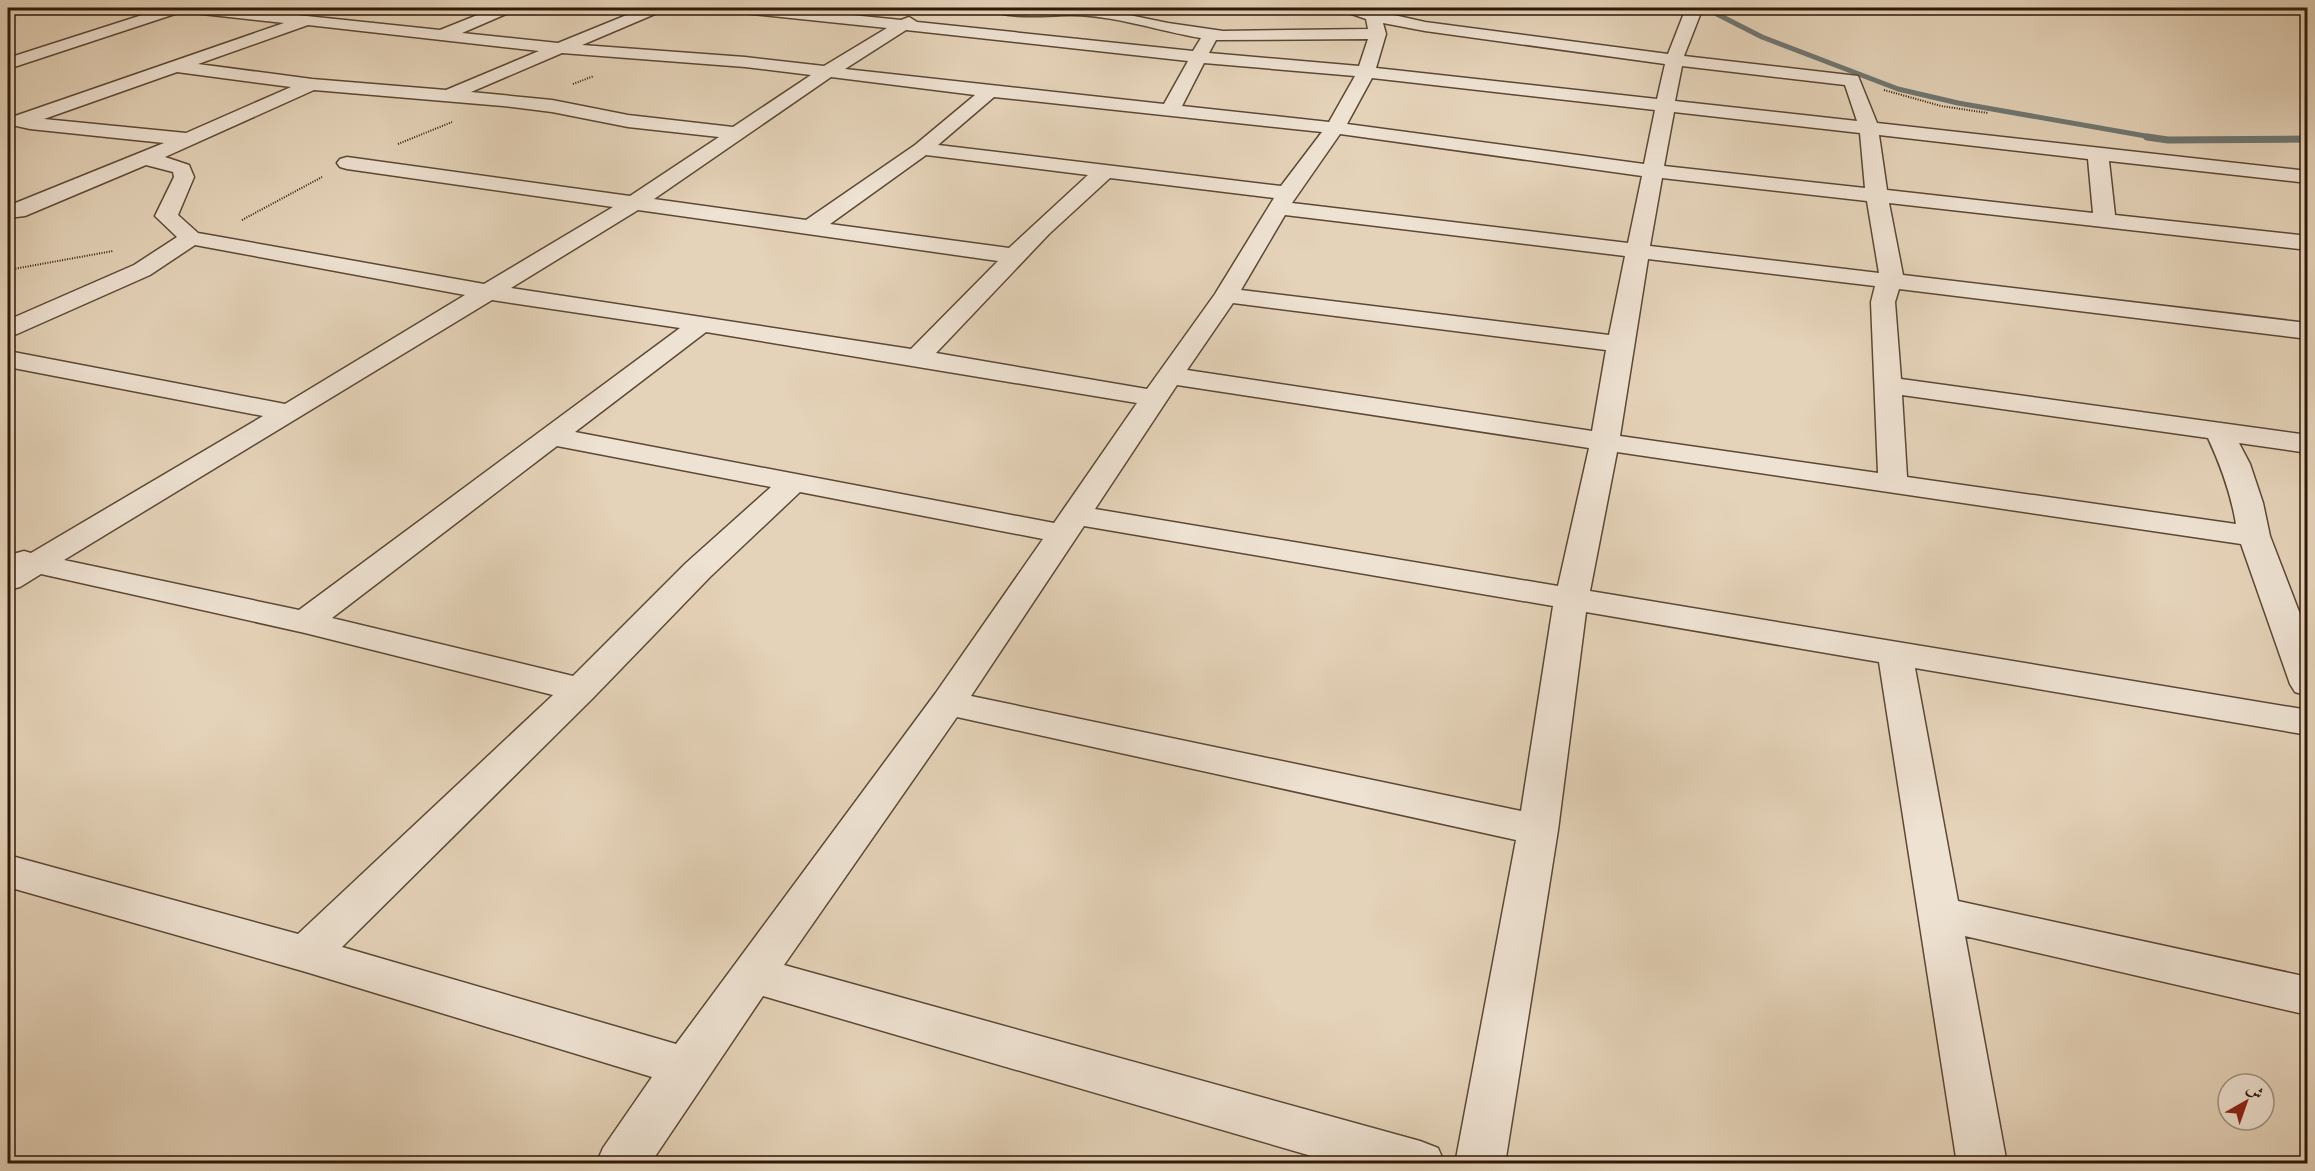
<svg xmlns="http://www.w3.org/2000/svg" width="2315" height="1171" font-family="'Sorts Mill Goudy',Amiri,serif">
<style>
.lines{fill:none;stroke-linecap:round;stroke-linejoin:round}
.stream-far1{stroke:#6f7773;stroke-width:5}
.stream{stroke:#6f7773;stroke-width:7}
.minor-casing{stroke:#5c4835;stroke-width:3}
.path{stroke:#2f1909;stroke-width:2;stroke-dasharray:1 1.5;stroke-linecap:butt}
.minor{fill:#eee2d2;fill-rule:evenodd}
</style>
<rect width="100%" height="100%" fill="#e5d3b9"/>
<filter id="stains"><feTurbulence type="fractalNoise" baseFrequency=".00333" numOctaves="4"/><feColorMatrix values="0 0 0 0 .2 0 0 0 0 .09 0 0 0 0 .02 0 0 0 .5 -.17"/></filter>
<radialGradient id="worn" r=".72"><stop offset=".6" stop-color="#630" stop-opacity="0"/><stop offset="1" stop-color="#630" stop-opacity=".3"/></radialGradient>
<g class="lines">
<path class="stream-far1" d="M1705 8 1762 37 1898 89 1958 103 2157 138"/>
<path class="stream" d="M2147 137 2168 140 2308 139"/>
<defs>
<path id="minor" d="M164 8H231L440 30 495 8H514L513 11 462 33 558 43 644 8H663L662 11 582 45 745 57 824 66 887 28 743 13 735 8H782L901 20 909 17 917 22 1193 51 1201 38C1158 31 1111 14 1068 15 1052 15 1000 20 990 8H1095L1168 23 1223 31 1368 29 1366 19 1343 11 1341 8H1363L1425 22 1668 54 1686 8H1700V15L1684 56 1858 76 1877 123 2308 171V183L2109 161 2115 215 2308 236V250L1889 203 1903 275 2308 323V339L1899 289 1895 302 1901 379 2308 435V453L2239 443 2250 464 2263 503 2270 536 2308 635V696L2295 692 2290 684 2241 544 1617 452 1590 591 2308 710V735L1915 668 1958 901 2308 977V1015L1965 936 2007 1164H1957L1879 662 1586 612 1558 830 1505 1164H1455L1516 840 957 717 784 965 1420 1141 1438 1148 1445 1164H1339L763 996 650 1164H596L603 1148 652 1077 306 972 8 887V855L298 934 553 695 305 633 41 574 20 587 8 590V567L10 565 8 561 13 554 24 551 31 553 263 416 8 367V351L285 404 465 295 195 245 150 275 17 334 8 336V320L134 265 177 237 155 216 174 177 173 172 146 165 25 216 8 218V206L164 143 30 129 12 125 9 121 12 117 284 23 193 13 186 8 184 11 8 69V58ZM1383 23 1425 31 1665 64 1657 99 1376 68 1386 34ZM308 25 539 51 446 90 312 79 198 64ZM906 30 1188 61 1164 104 845 69ZM1368 39 1359 66 1209 53 1216 40ZM562 53 745 67 811 75 733 127 628 115 552 100 471 92ZM1204 63 1355 76 1329 122 1182 106ZM1682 66 1845 85 1857 121 1675 101ZM177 72 291 87 186 133 44 119ZM831 77 975 95 915 145 806 220 654 199ZM1372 78 1655 110 1644 164 1347 124ZM314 90 503 106 552 112 628 127 719 137 630 196 347 157 340 159 337 163 340 167 347 169 613 207 484 284 198 233 178 215 194 177 189 165 165 157ZM994 97 1322 132 1281 186 938 145ZM1674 112 1860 133 1865 188 1664 166ZM1340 134 1642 176 1628 243 1292 203ZM1879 135 2088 159 2093 213 1887 190ZM926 155 1088 175 1009 248 830 224ZM1110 178 1274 198 1215 294 1147 389 936 353 1049 234ZM1662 178 1867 201 1879 273 1650 246ZM638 210 998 261 911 349 511 288ZM1285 215 1625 256 1609 335 1241 290ZM1648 259 1875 286 1871 302 1878 473 1620 436ZM492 300 680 328 299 610 64 560ZM1233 303 1606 350 1592 431 1187 370ZM706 332 1137 403 1054 523 575 432ZM1177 385 1589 448 1558 586 1095 509ZM1902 395 2208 438C2221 466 2231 494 2236 524L1907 477ZM557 446 771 487 686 563 573 676 332 618ZM800 492 1043 539 935 694 676 1044 342 947 593 698 710 577ZM1084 526 1553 606 1521 811 971 696Z"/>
</defs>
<use href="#minor" class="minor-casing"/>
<path class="path" d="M573 84 594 76
M1884 90 1941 106 1988 113
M398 144 452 122
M242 220 322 177
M8 270 113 251"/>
<use href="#minor" class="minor"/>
</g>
<rect width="2315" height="1171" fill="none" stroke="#e5d3b9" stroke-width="30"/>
<rect x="9" y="9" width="2297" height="1153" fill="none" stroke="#2f1909" stroke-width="3"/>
<rect x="15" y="15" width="2285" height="1141" fill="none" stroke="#2f1909" stroke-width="1.5"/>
<g transform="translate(2246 1102) rotate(40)"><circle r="28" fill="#eee2d2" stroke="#a29282" stroke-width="1.5"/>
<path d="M0-4.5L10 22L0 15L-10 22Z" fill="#8f2418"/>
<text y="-9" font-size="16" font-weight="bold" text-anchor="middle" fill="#2f1909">ش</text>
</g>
<rect width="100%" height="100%" filter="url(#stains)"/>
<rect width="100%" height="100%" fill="url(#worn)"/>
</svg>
